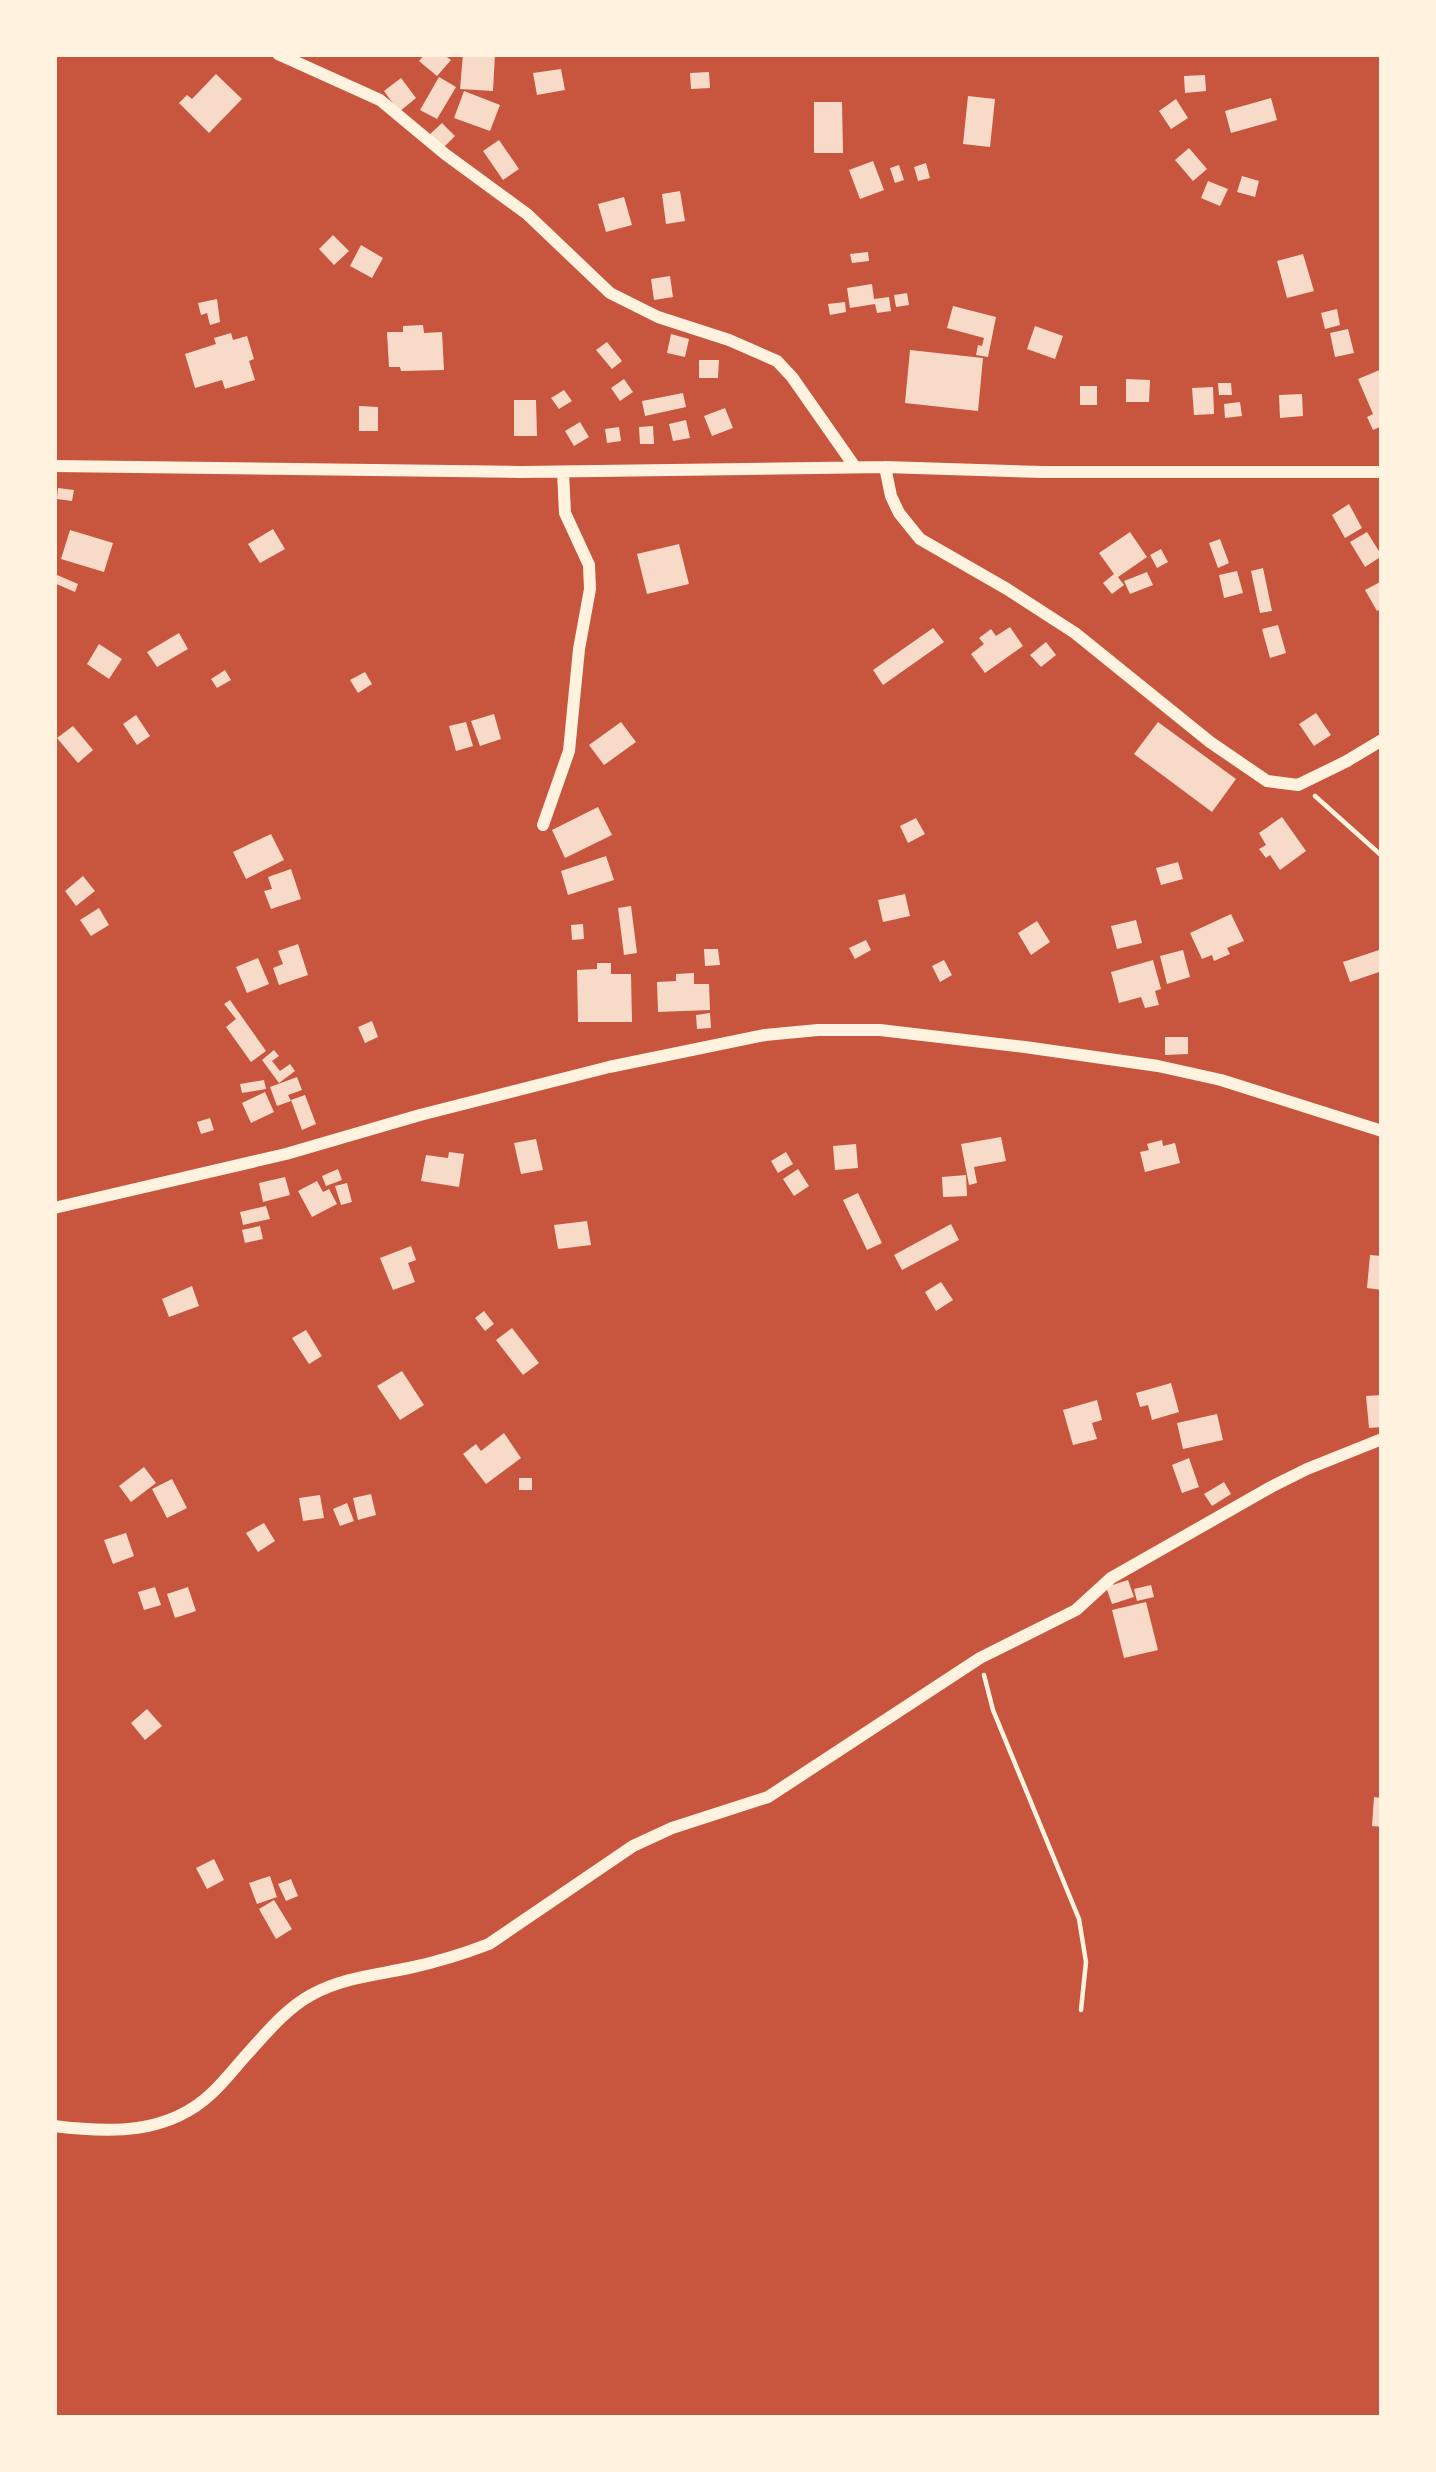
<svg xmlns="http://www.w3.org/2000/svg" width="1436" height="2472" font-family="'Space Grotesk',sans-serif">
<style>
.building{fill:#f7dbc8}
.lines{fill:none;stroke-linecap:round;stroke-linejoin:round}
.path{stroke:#fff3e0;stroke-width:4.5}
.minor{stroke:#fff3e0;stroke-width:12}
</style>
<rect width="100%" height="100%" fill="#c8553d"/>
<path class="building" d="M425 54H443L451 60 437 76 419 61Z
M463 54H495L493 91 460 89Z
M561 69 565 90 537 95 533 73Z
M709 72 710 88 691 89 690 73Z
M216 74 242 99 209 133 179 103 187 95 192 99Z
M1205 75 1206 91 1185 93 1184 76Z
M439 77 456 87 437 119 420 110Z
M401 78 416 98 399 112 384 91Z
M464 91 500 105 490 131 454 118Z
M968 96 995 99 990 147 963 144Z
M1271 98 1277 120 1231 133 1225 111Z
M1176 99 1188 118 1171 129 1159 111Z
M814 102H842L843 153H814Z
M442 123 455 136 442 149 429 135Z
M499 140 519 169 503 180 483 151Z
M1189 148 1207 169 1193 181 1175 160Z
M873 161 884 190 860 199 849 170Z
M926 163 930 178 918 181 914 167Z
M899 165 904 180 895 183 890 168Z
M1242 176 1259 181 1255 197 1237 192Z
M1208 181 1228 189 1220 206 1201 198Z
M680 191 685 221 666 224 662 194Z
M624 197 632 225 606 232 598 204Z
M333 235 349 251 334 265 319 249Z
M361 245 383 258 372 278 350 266Z
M868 252 869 261 852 263 850 254Z
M1303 254 1314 291 1287 298 1277 261Z
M670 276 673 297 654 300 651 279Z
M872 284 874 299 889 297 891 311 877 313 875 304 850 308 847 288Z
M907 293 909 305 896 307 894 295Z
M217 299 220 322 210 325 207 313 201 315 198 303Z
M845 302 846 312 830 315 828 304Z
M953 306 996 317 988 357 976 355 978 345 982 346 984 338 947 328Z
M1337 309 1340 325 1325 329 1321 313Z
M423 325 424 333 442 332 444 370 401 371 400 367H389L387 332H403V326Z
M1035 326 1063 336 1055 359 1027 349Z
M1348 329 1354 353 1335 357 1330 333Z
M231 333 233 340 247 336 254 359 249 361 255 380 225 389 222 380 195 388 185 354 216 344 214 338Z
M671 334 689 339 685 357 667 353Z
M607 342 622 361 612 369 596 350Z
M910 350 983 358 978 411 905 403Z
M699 360H719L718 378H699Z
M1382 369V426L1373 430 1367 417 1373 414 1358 379Z
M624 379 633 392 620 401 611 388Z
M1126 379 1150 380 1149 402H1126Z
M1218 383H1231L1232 395H1219Z
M1080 386H1097V405H1080Z
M1213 387 1214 414 1194 415 1192 388Z
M564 390 572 401 559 409 551 398Z
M683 393 686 407 645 416 642 401Z
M1302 394 1303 416 1280 418 1279 395Z
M514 400H536L537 436H514Z
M1240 402 1242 416 1225 418 1224 404Z
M359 406 378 407V431H359Z
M725 408 733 428 712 436 704 416Z
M686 420 690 438 673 441 669 424Z
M580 422 589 437 574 446 565 431Z
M653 426 654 444H640L639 427Z
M619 427 621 441 607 443 605 429Z
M58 488 74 490 72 501 57 499Z
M1349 504 1362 528 1345 538 1332 515Z
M273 529 285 549 260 563 248 544Z
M70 530 113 543 104 572 61 559Z
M1130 532 1147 557 1118 577 1124 585 1112 594 1103 583 1114 574 1099 553Z
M1367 532 1382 556 1365 567 1350 542Z
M1220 539 1229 563 1218 568 1209 543Z
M679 544 689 584 647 594 637 554Z
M1161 549 1168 562 1157 568 1150 555Z
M1263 568 1272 611 1260 613 1251 571Z
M1237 571 1243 593 1224 598 1219 575Z
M1147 572 1153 585 1130 594 1124 581Z
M57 575 78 584 75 592 54 583Z
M1382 581V608L1377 611 1365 590Z
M1278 625 1286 653 1270 658 1262 629Z
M1010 627 1023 646 985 673 971 654 984 644 979 638 991 629 996 636Z
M933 628 944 642 883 685 873 670Z
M179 633 188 649 157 667 147 652Z
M1046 642 1056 655 1041 667 1030 655Z
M99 644 122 659 109 679 87 664Z
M225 670 231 680 217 688 211 679Z
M365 672 372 684 358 693 350 680Z
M1316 713 1331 735 1314 746 1299 724Z
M494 714 501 739 480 746 471 721Z
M136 715 150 736 137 745 123 724Z
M466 722 473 746 456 751 449 726Z
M621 722 636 742 604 765 589 745Z
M1158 722 1236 779 1212 812 1134 754Z
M73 726 93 750 78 763 57 738Z
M598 807 612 835 565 858 552 830Z
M1282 817 1306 851 1280 870 1270 855 1266 858 1259 849 1266 845 1259 833Z
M916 818 925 834 908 843 900 826Z
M271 834 284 860 246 879 233 852Z
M606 856 614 880 568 895 561 871Z
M1178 862 1183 879 1161 885 1156 868Z
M291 869 301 899 271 909 264 891 272 889 268 877Z
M83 876 95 891 76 906 65 891Z
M905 894 910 916 883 922 878 900Z
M631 906 637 953 624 955 618 908Z
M99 908 109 925 91 936 80 920Z
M1231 914 1244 941 1227 948 1230 954 1214 961 1212 955 1202 959 1190 933Z
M1136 920 1142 943 1117 949 1111 926Z
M1037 921 1050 942 1031 955 1018 933Z
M583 924 584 939 572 940 571 925Z
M866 940 871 950 855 959 849 948Z
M298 944 308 975 279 985 273 968 283 964 278 951Z
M704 949H718L720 965 705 966Z
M1382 949V971L1350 982 1343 962Z
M1183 950 1190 977 1167 984 1160 956Z
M258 958 269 984 247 993 236 967Z
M944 960 952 975 940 982 932 966Z
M1153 960 1161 989 1155 991 1159 1005 1145 1008 1141 997 1119 1003 1111 972Z
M597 963H611V974H631L632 1022H578L577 970 597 969Z
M694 973V984H709L710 1010 658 1012 657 982 676 981V974Z
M230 1000 266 1051 251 1062 226 1027 236 1019 224 1004Z
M710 1013 711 1028 697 1029 696 1015Z
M372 1021 378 1037 365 1043 358 1027Z
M1165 1037H1188V1054L1165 1055Z
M274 1050 279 1056 272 1061 280 1071 290 1064 295 1071 279 1083 262 1060Z
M297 1077 302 1090 288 1095 291 1101 277 1106 270 1087Z
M264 1080 266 1089 242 1093 240 1084Z
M265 1092 274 1112 251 1123 242 1103Z
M305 1095 316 1124 302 1130 291 1100Z
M210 1118 214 1130 201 1134 197 1122Z
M1001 1137 1006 1161 974 1167 977 1183 969 1185 961 1144Z
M536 1139 543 1170 521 1174 514 1143Z
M1162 1140 1163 1146 1175 1143 1180 1163 1145 1172 1140 1152 1149 1150 1147 1144Z
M856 1144 858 1168 835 1170 833 1146Z
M449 1152 464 1154 459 1187 421 1181 426 1155 448 1158Z
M786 1152 793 1164 778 1173 771 1161Z
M338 1169 342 1180 326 1186 322 1176Z
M798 1169 809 1186 794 1196 783 1179Z
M966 1175 967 1196 943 1197 942 1177Z
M285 1177 290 1195 263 1202 259 1183Z
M317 1181 323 1192 329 1189 337 1204 312 1217 298 1191Z
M347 1183 352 1202 341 1205 335 1186Z
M858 1193 882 1243 867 1250 843 1200Z
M266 1206 270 1219 243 1225 240 1212Z
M587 1221 591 1245 558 1249 554 1225Z
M951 1224 959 1240 902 1270 894 1255Z
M260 1226 263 1239 245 1243 242 1230Z
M411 1246 416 1260 408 1263 415 1282 393 1290 380 1258Z
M1370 1255 1382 1256V1290L1367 1288Z
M941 1282 953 1300 936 1311 925 1292Z
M192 1286 199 1306 169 1317 162 1299Z
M484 1311 494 1324 485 1331 475 1318Z
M512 1328 539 1363 523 1375 496 1340Z
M306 1330 322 1356 309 1364 292 1338Z
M402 1371 424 1405 400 1420 377 1386Z
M1171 1383 1179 1412 1152 1420 1148 1405 1140 1407 1136 1393Z
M1382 1395V1427L1369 1428 1366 1396Z
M1097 1400 1102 1420 1092 1423 1097 1439 1073 1445 1063 1410Z
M1217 1414 1223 1440 1183 1449 1177 1423Z
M504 1433 521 1458 486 1484 463 1454 476 1444 481 1451Z
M1189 1458 1199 1487 1182 1493 1172 1465Z
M144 1467 156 1483 131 1502 119 1486Z
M519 1478H532V1490H519Z
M172 1479 187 1508 167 1518 152 1489Z
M1224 1482 1231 1494 1212 1506 1204 1494Z
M371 1494 376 1515 358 1520 353 1498Z
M320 1495 324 1518 303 1521 299 1498Z
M347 1503 354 1521 340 1526 333 1509Z
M264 1523 275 1541 258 1552 246 1533Z
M126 1533 134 1556 113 1564 104 1540Z
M1128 1580 1134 1597 1112 1604 1106 1587Z
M1151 1585 1154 1597 1137 1601 1134 1589Z
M155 1587 161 1605 144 1610 138 1592Z
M188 1587 196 1611 175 1618 167 1594Z
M1146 1602 1158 1650 1124 1658 1112 1610Z
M147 1709 162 1726 145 1740 131 1723Z
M1374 1797 1382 1798V1827L1372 1826Z
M214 1859 224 1880 207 1889 196 1868Z
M270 1876 277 1897 257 1904 249 1883Z
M291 1879 298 1896 286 1901 278 1884Z
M274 1900 292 1929 276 1939 259 1909Z"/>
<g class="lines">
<path class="path" d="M1315 796 1382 856
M984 1675 993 1710 1079 1919 1086 1962 1081 2010"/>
<path class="minor" d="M278 54 380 100 445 154 527 214 610 293 658 317 729 340 777 361 792 377 855 467
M54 466 521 472 885 467 1043 472H1382
M885 467 891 496 899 513 920 539 1007 589 1075 633 1210 742 1267 781 1298 785 1347 761 1382 740
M543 825 569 751 579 649 590 589 589 565 565 513 563 472
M54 1208 286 1154 420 1115 609 1067 765 1035 818 1030H880L1025 1047 1158 1066 1221 1080 1382 1131
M54 2126C110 2133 168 2135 212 2093 225 2081 237 2065 249 2052 268 2031 286 2009 311 1995 342 1978 375 1975 409 1968 437 1962 463 1954 489 1944L633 1846 672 1828 768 1797 980 1658 1076 1610 1111 1578 1271 1487 1307 1469 1382 1439"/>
</g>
<rect width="1436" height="2472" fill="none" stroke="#fff3e0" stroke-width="114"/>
</svg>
